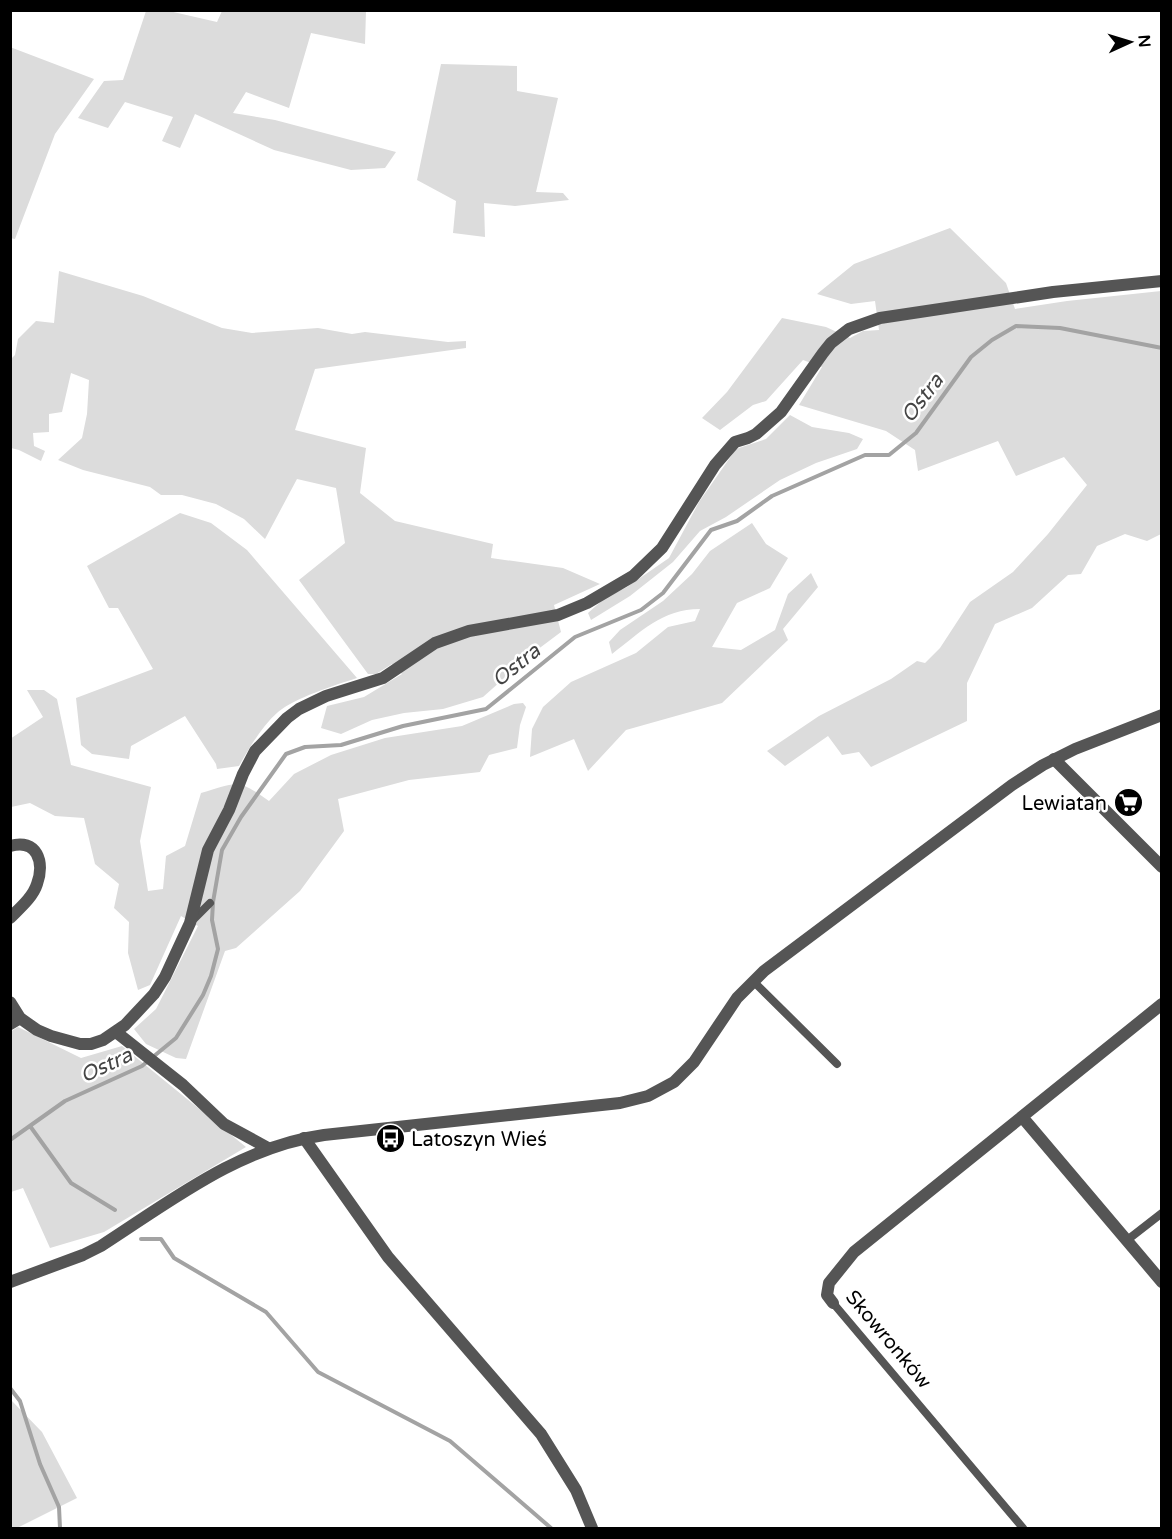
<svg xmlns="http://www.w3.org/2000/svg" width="1172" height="1539" font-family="'Varela Round',sans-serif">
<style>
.green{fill:#dcdcdc}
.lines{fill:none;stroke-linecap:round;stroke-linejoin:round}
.stream{stroke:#a3a3a3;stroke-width:4}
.service{stroke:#555;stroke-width:8}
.minor{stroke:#555;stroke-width:12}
.tertiary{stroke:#555;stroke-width:12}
.labels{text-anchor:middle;stroke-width:5;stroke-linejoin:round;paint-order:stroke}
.poi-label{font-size:20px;fill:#000;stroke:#fff;text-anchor:end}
.street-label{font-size:20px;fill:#000;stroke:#fff}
.water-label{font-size:21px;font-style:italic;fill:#444;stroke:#fff}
</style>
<rect width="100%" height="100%" fill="#fff"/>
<path class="green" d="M146 11H169L217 22 222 11H366L365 44 311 33 289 108 246 92 233 113 275 120 396 152 385 168 351 170 274 150 195 114 180 148 162 141 173 117 125 102 108 128 78 118 104 81 123 80Z
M10 47 94 79 55 134 15 239 10 238Z
M441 64 517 66V91L558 98 536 192 563 193 569 200 515 206 484 203 485 237 453 233 456 201 417 180Z
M950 228 1006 283 1015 309 1067 301 1161 291V534L1147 541 1125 534 1097 546 1081 574 1068 575 1032 608 995 624 967 683V721L871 767 859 752 842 755 828 736 785 766 767 751 819 716 891 679 917 661 925 663 940 648 970 602 1013 572 1048 534 1087 485 1064 457 1016 476 998 441 918 471 915 450 886 431 799 405 822 367 803 360 766 401 753 405 720 430 702 418 727 392 782 318 826 327 850 338 863 331 879 330 875 301 851 304 817 294 854 264Z
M59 271 143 296 222 328 252 333 318 328 352 334 365 332 448 342 466 341V348L315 369 295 430 366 448 360 493 395 521 493 544 491 558 563 568 600 584 554 605 561 632 529 656 483 697 443 709 404 713 372 720 341 734 321 728 327 706 364 697 402 674 392 664 376 674H368L299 580 345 543 336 488 297 479 265 539 244 519 216 504 182 495H161L150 487 83 470 58 460 82 438 87 414 89 380 71 373 62 412 49 414V432L33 433 34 446 45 451 41 461 19 450 11 448V359L15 355 18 339 36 321 54 323Z
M790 415 812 427 849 433 863 439 857 449 816 463 780 480 726 517 700 531 673 562 630 596 591 620 588 613 605 598 627 587 669 558 699 502 736 449 766 439Z
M180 513 211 523 247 550 357 678C335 685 295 698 278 712 261 727 250 747 239 766L217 769 216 764 185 716 131 746 129 759 92 754 81 745 76 698 153 669 118 608H109L87 566Z
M752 523 766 544 788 558 770 588 737 603 712 647 741 650 775 630 788 594 811 573 818 587 783 629 788 640 722 703 626 730 588 771 574 739 530 757 532 729 543 707 571 682 636 653 668 627 695 621 700 609C662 609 641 632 612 654L609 642 620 630 663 601 692 574 710 551Z
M27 690H44L57 699 71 765 151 787 140 841 148 891 163 889 166 856 185 846 201 793C238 782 237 778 269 801L294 774 331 755 385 738 462 726 514 704 523 703 526 707 520 725 517 748 489 755 480 772 409 780 338 799 344 831 300 891 236 948 225 951 186 1059 176 1058 146 1044 134 1029 156 1009 198 926 181 916 150 985 138 990 128 953 129 922 114 908 119 884 95 864 84 818 55 816 30 803 11 807 10 739 43 717Z
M18 1027 81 1058 122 1046 246 1147 104 1232 50 1248 23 1188 11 1192 10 1032Z
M11 1400 42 1432 77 1498 17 1528H10Z"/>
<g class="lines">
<path class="stream" d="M30 1126 71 1183 115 1210
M10 1140 65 1101 142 1066 176 1038 203 995 211 976 218 949 212 920 213 902 222 850 241 817 286 754 305 747 341 745 403 726 486 709 575 637 641 610 663 593 711 530 737 521 772 496 865 455H889L916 433 971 357 992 340 1016 326 1060 328 1162 348
M141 1239H161L174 1258 266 1312 318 1372 450 1441 551 1528
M10 1388 20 1401 40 1464 59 1507 60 1528"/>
<path class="service" d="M191 922 210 903
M753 981 837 1064
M1126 1241 1162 1213
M833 1303 1023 1528"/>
<path class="minor" d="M1054 759 1162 867
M10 846C37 838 45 862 37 884 33 897 20 908 10 918
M10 1002 20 1018
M10 1024 20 1018 37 1030 51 1036 80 1044H91L103 1040 125 1025 154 994 165 977 190 923 208 850 229 810 243 774 255 751 287 718 299 709 326 696 383 678 435 643 469 631 558 615 587 603 633 576 662 548 715 465 735 442 748 438 756 434 781 412 823 353 831 343 849 329 880 318 1053 292 1162 281
M116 1032 183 1085 224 1124 268 1148
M1023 1118 1162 1282
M304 1138 388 1257 541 1434 576 1490 592 1528
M833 1303 827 1295 829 1283 854 1252 1162 1004"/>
<path class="tertiary" d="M10 1282 83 1255 101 1246C171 1201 239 1147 324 1135L620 1103 648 1096 674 1082 694 1062 737 998 764 971 1012 785 1043 765 1075 749 1162 715"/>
</g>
<defs>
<symbol id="supermarket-disc" viewBox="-11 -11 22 22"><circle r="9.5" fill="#000" stroke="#fff"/><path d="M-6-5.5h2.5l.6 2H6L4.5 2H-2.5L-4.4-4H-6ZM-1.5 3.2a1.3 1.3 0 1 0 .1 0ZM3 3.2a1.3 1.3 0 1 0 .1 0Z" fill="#fff"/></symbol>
<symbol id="bus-disc" viewBox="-11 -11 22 22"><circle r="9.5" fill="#000" stroke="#fff"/><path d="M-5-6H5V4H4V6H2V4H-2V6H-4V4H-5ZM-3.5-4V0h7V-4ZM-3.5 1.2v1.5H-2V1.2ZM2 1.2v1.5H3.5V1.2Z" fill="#fff"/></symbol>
</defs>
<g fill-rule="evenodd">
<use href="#supermarket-disc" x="1112" y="786" width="33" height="33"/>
<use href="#bus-disc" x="374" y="1122" width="33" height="33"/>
</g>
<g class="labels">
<g class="poi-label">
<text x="1107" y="810">Lewiatan</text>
<text x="411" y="1146" text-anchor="start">Latoszyn Wieś</text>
</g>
<g class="street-label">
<text transform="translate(889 1339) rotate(50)" y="7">Skowronków</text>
</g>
<g class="water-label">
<text transform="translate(922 398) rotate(-53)" y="7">Ostra</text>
<text transform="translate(516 665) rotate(-39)" y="7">Ostra</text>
<text transform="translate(106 1065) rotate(-25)" y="7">Ostra</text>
</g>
</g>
<rect width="1172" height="1539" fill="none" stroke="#000000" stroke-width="24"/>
<g transform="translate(1130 42) rotate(86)" stroke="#ffffff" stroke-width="4.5" paint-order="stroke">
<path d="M0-4.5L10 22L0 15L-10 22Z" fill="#000000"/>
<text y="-9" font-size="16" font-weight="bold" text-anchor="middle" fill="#000000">N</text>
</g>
</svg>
